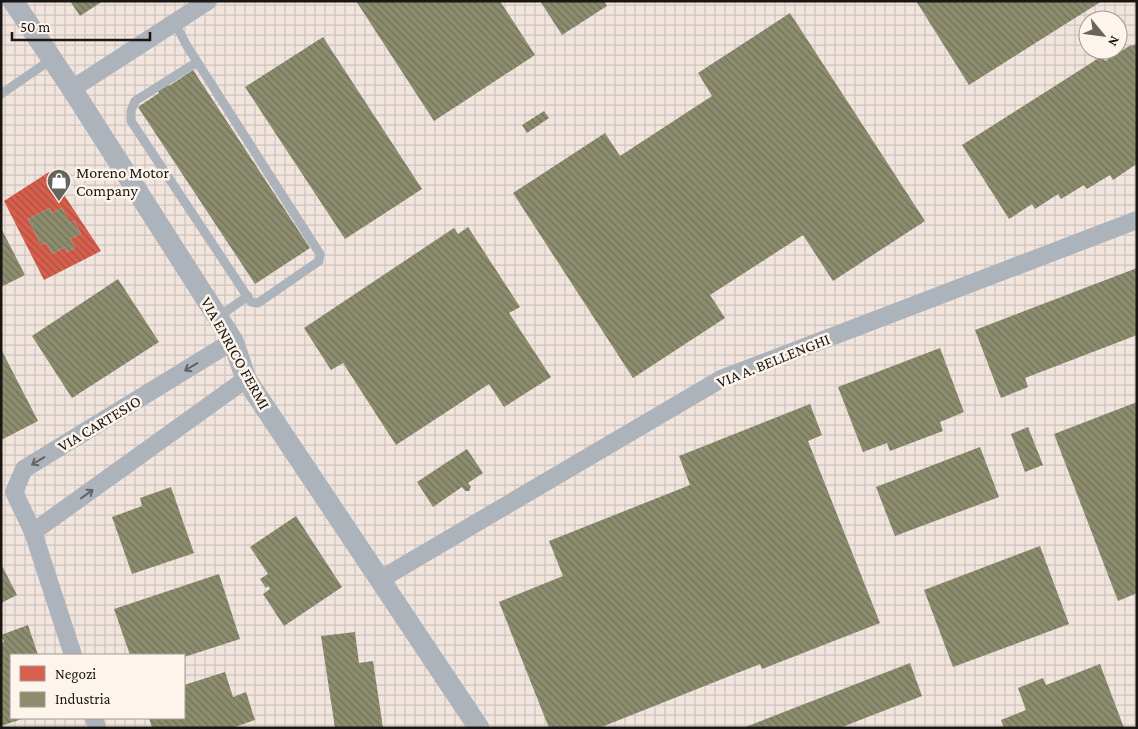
<svg xmlns="http://www.w3.org/2000/svg" width="1138" height="729" font-family="'Crimson Pro',serif">
<style>
.industrial{fill:url(#industrial-grid);fill-rule:evenodd}
.shops{fill:url(#shops-back-hatch);fill-rule:evenodd}
.industry{fill:url(#industry-back-hatch)}
.lines{fill:none;stroke-linecap:round;stroke-linejoin:round}
.service{stroke:#acb3ba;stroke-width:9}
.minor{stroke:#acb3ba;stroke-width:18}
.tertiary{stroke:#acb3ba;stroke-width:21}
.oneway{stroke:#626466}
.labels{text-anchor:middle;stroke-width:5;stroke-linejoin:round;paint-order:stroke}
.poi-label{font-size:16px;fill:#191613;stroke:#fdf4ec;text-anchor:start}
.street-label{font-size:16px;fill:#191613;stroke:#fdf4ec}
</style>
<defs>
<pattern id="industrial-grid" width="8" height="8" patternUnits="userSpaceOnUse" patternTransform="scale(1.25)"><rect width="8" height="8" fill="#f1e5de"/><path d="M0 4h8M4 0v8" fill="none" stroke="#cec4be"/></pattern>
<pattern id="shops-back-hatch" width="6" height="6" patternUnits="userSpaceOnUse" patternTransform="scale(1.25)"><rect width="6" height="6" fill="#d6604d"/><path d="M-1 5l2 2M0 0l6 6M5-1l2 2" fill="none" stroke="#ad4e3f"/></pattern>
<pattern id="industry-back-hatch" width="6" height="6" patternUnits="userSpaceOnUse" patternTransform="scale(1.25)"><rect width="6" height="6" fill="#8c8c6e"/><path d="M-1 5l2 2M0 0l6 6M5-1l2 2" fill="none" stroke="#727159"/></pattern>
</defs>
<rect width="100%" height="100%" fill="#f9f4f0"/>
<path class="industrial" d="M1 1H1137V728H1ZM1088 20H1118V50H1088ZM11 655H184V718H11Z"/>
<path class="shops" d="M49 172 101 251 44 280 4 201ZM50 208 52 213 62 208 70 223 74 221 81 234 70 239 75 248 67 252 65 247 52 254 46 242 41 245 28 219Z"/>
<path class="industry" d="M70 1H103L80 16Z
M356 1H500L535 55 434 121Z
M540 1H604L607 6 562 35Z
M916 1H1102L969 85Z
M790 13 925 221 833 281 803 235 710 295 725 318 633 378 513 193 605 133 620 156 712 96 698 73Z
M323 37 422 189 345 239 245 87Z
M1137 43V167L1135 165 1113 180 1110 175 1087 189 1084 185 1061 199 1058 194 1035 209 1032 204 1009 219 962 145 1102 56 1105 61 1131 45 1132 46Z
M193 70 310 248 255 284 138 107 159 93 157 89 166 83 169 86Z
M544 111 549 118 527 133 522 125Z
M50 208 52 213 62 208 70 223 74 221 81 234 70 239 75 248 67 252 65 247 52 254 46 242 41 245 28 219Z
M468 227 520 307 509 313 551 377 504 407 489 384 396 445 343 363 331 370 304 328 454 228 458 234Z
M1 228 25 275 1 287Z
M1137 268V335L1025 378 1028 387 1001 398 975 330Z
M118 279 159 342 72 398 32 336Z
M940 348 964 412 940 422 943 431 890 451 887 443 863 452 838 387Z
M1 349 38 421 1 440Z
M1137 402V593L1118 601 1054 434Z
M810 404 822 435 808 441 880 623 762 669 760 664 599 728H549L499 602 563 576 549 541 690 485 679 456Z
M1028 427 1043 465 1025 472 1011 434Z
M980 447 999 497 895 536 876 487Z
M467 449 483 473 468 483 471 487 469 491H465L462 487 433 507 417 482Z
M171 487 194 553 132 574 112 517 142 506 140 498Z
M296 516 342 587 284 626 263 594 270 589 268 586 266 588 260 579 268 574 250 547Z
M1040 546 1069 624 953 667 924 590Z
M1 564 17 595 1 603Z
M219 574 240 639 184 657V655H130L114 609Z
M28 625 38 655H11V718H25L1 726V643L4 642 1 635Z
M355 632 359 663 373 661 383 728H335L321 636Z
M910 663 922 696 860 720 840 728H743Z
M1100 664 1124 728H1004L1001 720 1026 710 1018 688 1043 678 1046 685Z
M225 672 233 697 246 692 255 720 232 728H152L149 718H184V685Z"/>
<g class="lines">
<path class="service" d="M175 23 187 46 320 254 319 261 258 303 251 302 131 121V111L135 101 197 62
M1 94 52 59
M218 317 248 296"/>
<path class="minor" d="M72 89 208 1
M33 532 246 379
M381 579 721 379 1137 220
M73 655 33 532 14 492 24 469 233 341
M94 718 97 728"/>
<path class="tertiary" d="M13 1 72 89 233 341 246 379 479 728"/>
</g>
<defs><path id="oneway-shaft" d="M-6 0H5M1.5-3L5.5 0L1.5 3" fill="none" stroke-width="1.6" stroke-linecap="round" stroke-linejoin="round" transform="scale(1.25)"/></defs>
<g class="oneway">
<use href="#oneway-shaft" transform="translate(191 367) rotate(149)"/>
<use href="#oneway-shaft" transform="translate(38 461) rotate(149)"/>
<use href="#oneway-shaft" transform="translate(87 494) rotate(-36)"/>
</g>
<defs>
<symbol id="shop-pin" viewBox="-11 -11 22 30"><path d="M0 17L-7.5 6A9.5 9.5 0 1 1 7.5 6Z" fill="#676460" stroke="#fdf4ec"/><path d="M-5-2.5h2.3a2.7 3.5 0 0 1 5.4 0H5L5.5 6h-11ZM-1.5-2.5h3a1.5 2.3 0 0 0-3 0Z" fill="#fff"/></symbol>
</defs>
<g fill-rule="evenodd">
<use href="#shop-pin" x="45" y="167" width="28" height="38"/>
</g>
<g class="labels">
<g class="poi-label">
<text x="76" y="178">Moreno Motor<tspan x="76" dy="18">Company</tspan></text>
</g>
<g class="street-label">
<text transform="translate(236 353) rotate(61)" y="6">VIA ENRICO FERMI</text>
<text transform="translate(773 360) rotate(-22)" y="6">VIA A. BELLENGHI</text>
<text transform="translate(99 423) rotate(-31)" y="6">VIA CARTESIO</text>
</g>
</g>
<rect width="1138" height="729" fill="none" stroke="#191613" stroke-width="5"/>
<rect x="10" y="654" width="175" height="65" fill="#fdf4ec" stroke="#a29b95"/>
<rect x="20" y="666" width="25" height="15" fill="#d6604d" stroke="#a29b95"/>
<text x="55" y="679" font-size="15" fill="#191613">Negozi</text>
<rect x="20" y="692" width="25" height="15" fill="#8c8c6e" stroke="#a29b95"/>
<text x="55" y="704" font-size="15" fill="#191613">Industria</text>
<g transform="translate(1103 35) rotate(119)"><circle r="24" fill="#fdf4ec" stroke="#a29b95"/>
<path d="M0-4L9 19L0 12L-9 19Z" fill="#676460"/>
<text y="-8" font-size="14" font-weight="bold" text-anchor="middle" fill="#191613">N</text>
</g>
<path d="M12 32v8h138v-8" fill="none" stroke="#191613" stroke-width="2.5"/>
<text x="20" y="32" font-size="15" fill="#191613" stroke="#fdf4ec" stroke-width="4" paint-order="stroke">50 m</text>
</svg>
